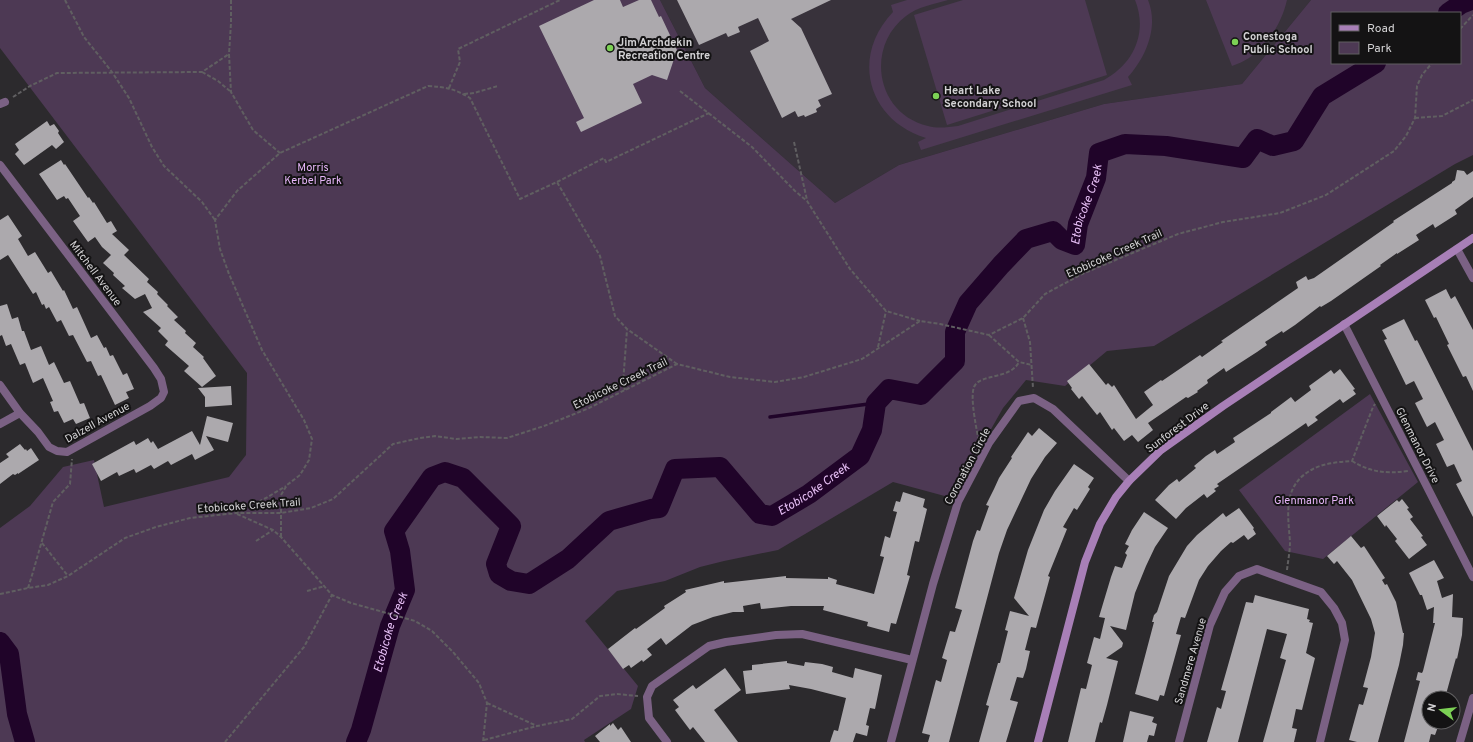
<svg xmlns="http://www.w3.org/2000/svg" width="1473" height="742" font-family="Overpass,sans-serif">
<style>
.built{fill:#38323b}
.green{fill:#4d3954;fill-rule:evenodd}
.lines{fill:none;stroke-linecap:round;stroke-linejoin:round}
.stream{stroke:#200429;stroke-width:3.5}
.river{stroke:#200429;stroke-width:20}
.building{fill:#aca9ad}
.path{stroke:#605f61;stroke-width:2;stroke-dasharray:4 2;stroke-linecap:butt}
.street{stroke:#7b6184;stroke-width:8}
.secondary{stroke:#a87fb7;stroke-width:8}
.poi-dot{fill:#7cd155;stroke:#141314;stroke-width:1.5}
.labels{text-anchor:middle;stroke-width:4;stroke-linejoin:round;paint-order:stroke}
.poi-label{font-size:11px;font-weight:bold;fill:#d3d2d4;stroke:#141314;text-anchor:start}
.park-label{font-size:11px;fill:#e7b6f9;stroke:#141314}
.street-label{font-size:11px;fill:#d3d2d4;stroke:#141314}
.water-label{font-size:12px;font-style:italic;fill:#e9c1f8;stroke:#141314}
</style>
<rect width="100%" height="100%" fill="#2c2a2d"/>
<path class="built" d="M660 0H1311L1242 84 1104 104 899 165 835 203 705 88Z"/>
<path class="green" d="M0 0H660L705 88 835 203 899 165 1104 104 1242 84 1311 0H1473V155L1455 164 1154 346 1107 351 1065 386 1026 380 1003 408 952 498 893 482 778 550 724 561 700 567 665 581 617 591 585 621 638 686 631 709 584 740 585 742H0V528L30 506 63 467 94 460 104 507 229 477 246 455 247 373 0 48ZM1332 13H1460V63H1332Z
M907 0H948C934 4 917 7 906 16 865 47 876 114 928 126 938 129 948 127 958 126L1104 80C1134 64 1148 32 1135 0H1148C1159 27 1146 57 1128 77L1132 85 921 150 918 142 926 138C868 120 850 57 893 12L891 5Z
M963 0H1085L1107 75 947 125 914 15Z
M1206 0H1287C1282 22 1269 44 1249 58 1244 61 1238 64 1232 66Z
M1370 394 1418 482 1323 559 1285 551 1239 490Z"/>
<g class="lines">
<path class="stream" d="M770 417 876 403"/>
<g class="river">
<path d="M1448 13 1461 4 1471 0"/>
<path d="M0 642 9 654 17 714 25 742"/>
<path id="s1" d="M356 742 361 730 390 626 405 590 400 551 394 531 432 477 445 472 463 478 511 526 496 564 499 574 511 581 529 584 568 559 609 521 651 509 659 508 675 469 720 467 760 514 772 516 809 494 860 456 872 430 876 403 889 389 921 395 955 361V332L968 303 1001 265 1026 239 1053 231 1062 240 1075 245 1078 224 1096 178 1099 153 1125 144 1166 146 1243 158 1257 139 1273 146 1294 141 1322 96 1376 63"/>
</g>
</g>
<path class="building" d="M594 0H620L623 7 639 0H651L659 17 661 16 677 50 667 80 652 75 633 84 642 103 581 132 576 122 584 118 539 26Z
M677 0H831L791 19 801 28 832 94 818 100 821 106 816 109 817 112 805 117 804 115 798 117 795 111 782 118 750 51 769 41 758 18 738 27 740 32 728 37 726 33 699 45Z
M47 121 50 126 54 124 59 131 58 133 64 142 56 149 52 145 24 165 15 154 19 150 15 144Z
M61 160 64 165 65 164 88 198 89 197 93 203 94 202 107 223 111 221 117 231 112 234 129 250 124 255 149 279 147 282 158 292 157 294 168 305 167 306 178 317 174 320 186 331 185 333 196 343 193 347 204 357 203 358 216 376 202 387 184 371 189 366 165 345 168 341 158 331 161 328 143 312 152 308 145 294 135 299 122 288 125 286 113 275 114 273 103 263 111 255 102 247 95 237 88 242 73 221 80 216 68 198 66 199 64 196 57 200 39 174Z
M1457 170 1464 171 1467 175 1473 171V197L1455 210 1457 214 1435 228 1433 224 1416 235 1419 240 1397 254V253L1380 265 1381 266 1331 301 1321 307 1320 306 1295 325 1283 333 1282 331 1265 342 1267 345 1257 352 1226 372 1224 368 1207 380 1208 383 1197 391 1198 392 1188 398 1186 397 1148 423 1153 430 1138 442 1132 435 1124 441 1114 428 1112 430 1100 412 1097 415 1082 396 1079 399 1071 389 1072 388 1067 381 1089 364 1106 385 1108 383 1112 387 1114 385 1136 419 1153 405 1144 392 1161 380 1162 381 1200 355 1202 357 1223 342 1221 341 1237 330 1298 288 1296 282 1306 276 1308 280 1314 278 1394 222 1393 221 1452 183V182L1455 180Z
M8 215 22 236 18 239 28 256 35 252 48 273 51 271 63 291 64 290 73 309 77 307 91 338 97 335 104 348 106 347 110 356 113 355 123 375 127 373 134 389 126 392 129 398 115 405 101 375 98 376 91 361 87 362 73 335 69 336 61 320 57 322 49 307 46 309 44 304 42 305 36 292 33 294 8 255 0 260V220Z
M1446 289 1451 299 1455 296 1473 330V391L1466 376 1463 377 1447 345 1449 344 1436 317 1434 318 1425 300Z
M7 304 12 319 18 317 22 331H24L31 350 41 346 49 365 54 362 64 383 70 381 80 404 84 403 90 418 76 424 73 419 64 423 58 411 54 412 50 402 53 401 43 378 33 383 25 363 20 365 11 344 6 346 2 335 0 336V306Z
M1404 319 1415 341 1417 340 1473 451V517L1456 484 1462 481 1454 464 1447 467 1436 444 1444 440 1435 422 1427 427 1415 403 1423 399 1414 381 1406 385 1384 340 1387 339 1382 330Z
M1340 369 1355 389 1353 390 1356 394 1343 403 1340 399 1315 417 1318 420 1308 427 1306 423 1217 484 1219 486 1214 489 1216 491 1207 498 1204 494 1186 508 1176 519 1155 500 1169 485 1177 479 1179 482 1196 468 1194 466 1206 456 1215 450 1217 454 1235 442 1233 438 1271 413V412L1291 397 1295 402 1311 390 1309 386 1331 370 1334 374Z
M231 386 232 405 205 407V397L198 388Z
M207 416 233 423 228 442 206 436 214 450 195 460 192 454 171 465 168 461 154 469 151 465 136 473 134 469 119 476 117 472 101 481 92 464 134 441 136 445 148 438 151 443 153 441 158 449 192 431 200 445Z
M1039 428 1057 443 1045 457 1031 479 1007 530 999 553 949 742H928L930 735 922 733 936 680 941 682 947 660 942 658 950 631 955 632 962 610 955 608 973 541 977 530 980 531 989 506 986 505 994 489 999 478 1012 458 1011 457 1028 432 1032 436Z
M20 444 25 450 26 449 27 451 31 448 39 460 18 474V473L15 475 13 474 0 484V463L9 457 6 454Z
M1074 464 1094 478 1088 487 1090 489 1077 510 1074 508 1063 527 1067 529 1048 576 1050 577 1036 628 1031 627 1025 650 1030 651 1026 669 1023 678 1017 677 1010 700 1018 702 1006 742H979L989 706 986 705 998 663H1000L1008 631 1005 630 1010 611 1029 616 1014 598 1028 550 1044 510 1055 491Z
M903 492 925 499 923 507 927 509 919 542 915 541 907 575 910 576 896 624 891 623 889 632 867 626 868 622 823 610 824 606H791L761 609 760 603 743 606 744 612H733L713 617 692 625 666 645 661 638 647 649 652 655 643 662 642 660 631 668 629 665 623 669 608 649 635 628 636 629 665 608 664 606 686 592 685 590 724 581V583L786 576V578L828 579V577L837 580 836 584 874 594 884 557 880 556 885 536 890 538 897 512 893 511 896 501 900 502Z
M1402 499 1409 508 1407 509 1413 517 1410 519 1423 536 1421 537 1427 545 1409 559 1395 541 1397 539 1386 525 1385 527 1377 516 1397 500 1399 502Z
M1239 508 1254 528 1253 529 1256 534 1248 540 1244 535 1233 543 1231 542 1221 551 1208 566 1199 580 1185 618 1181 617 1176 634 1181 635 1164 696 1160 695 1158 701 1135 694 1154 622H1152L1154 615 1157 612 1169 576 1187 546 1197 535 1223 513 1226 517Z
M1144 512 1168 528 1155 547 1146 566 1135 593 1126 630 1110 626 1123 643 1122 647 1106 658 1118 661 1107 705 1102 723 1100 722 1095 742H1068L1081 688 1086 689 1092 665 1087 663 1094 637 1100 639 1105 618 1099 617 1111 577 1115 566 1122 568 1127 555 1125 553 1129 546 1125 544 1132 530Z
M1351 536 1361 548 1364 546 1385 578 1382 580 1385 585 1387 584 1396 602 1403 633H1404L1403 645 1399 665 1378 742H1357L1349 740 1359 704 1363 705 1368 688 1363 687 1371 657 1375 633 1371 619 1352 580 1337 561 1334 564 1327 556Z
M1434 560 1444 578 1437 581 1442 598 1453 594 1452 617 1463 618 1462 635 1457 659 1456 658 1445 698H1429V722L1439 724 1435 735 1431 734 1429 742H1404L1420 681 1416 680 1418 672 1422 673 1423 671 1435 623H1433L1434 607 1427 610 1422 595H1420L1409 573Z
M1255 595 1309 609 1307 619 1310 620 1309 622 1313 623 1306 653 1315 658 1302 710 1296 709 1292 728 1297 729 1294 742H1263L1286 660 1280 658 1287 634 1267 629 1238 742H1207L1217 707 1221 709 1226 691 1221 690 1246 602 1253 603Z
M787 661V663L804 666 805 662 822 664 833 667 832 672 853 678 855 668 882 675 875 709 870 708 866 725 869 726 867 736 856 733 853 742H830L834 730 838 731 846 698 811 689 789 685 790 689 746 694 743 671 752 670V665Z
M725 668 741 690 714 710 738 742H705L693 727 690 730 675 710 679 707 673 700 693 685 696 689Z
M1130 711 1154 717 1152 722 1157 724 1154 736 1149 735 1147 742H1123Z
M613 723 618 730 621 727 631 742H600L595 736 610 724V726Z"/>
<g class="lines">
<path class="path" d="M65 0 84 37 112 72 129 98 152 147 164 166 202 202 215 220
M231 0V23L229 54 231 92 253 130 280 153
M1460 29 1473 15
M202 72 218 81 231 92
M449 88 460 62 458 49 560 0
M680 91 752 147 795 191 807 201 850 269 886 311 920 321
M464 94 474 93 498 86
M13 97 30 86 57 73 202 72 229 54
M1415 118 1442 116 1473 100
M794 142 807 200
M557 182 604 158 606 162 709 113
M1023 318 1030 342 1033 388
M989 335 1019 362 1032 365
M878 347 886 311
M625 390 623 383 627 330
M981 439 978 437C976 426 970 397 974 387 980 373 1010 380 1019 362
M1352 461C1370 472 1386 474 1408 471
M237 512 266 498 286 486
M237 514 273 530 281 537 332 595 351 603 415 621 432 631 453 652 479 683 487 703 483 742
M281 537V495L287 485 300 475 309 460 312 439 304 420 262 350 229 274 220 249 215 220 237 191 280 153 428 86C446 87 455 89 470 98L520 199 557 182 600 256 615 316 627 329 677 364
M256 541 273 530
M42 543 68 576
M1287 570C1288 561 1290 551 1290 542 1288 514 1282 485 1313 469 1324 463 1339 462 1352 461L1373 407 1375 404
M28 588 33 572 53 502 70 484 72 459
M307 591 325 586
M0 594 28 588 48 585 68 576 125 538 156 527 190 518 236 513H281L311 508 333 499 393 444 420 438 435 436 456 439 480 437 507 438 544 426 587 409 677 364 730 377 775 382 804 377 862 359 920 321 940 324 989 335 1023 318 1045 294 1082 274 1178 234 1223 222 1280 213 1326 195 1394 151 1406 136 1415 118 1417 86 1422 75 1432 63
M487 703 537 726 572 719 600 696 617 694 638 696
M484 740 537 726
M225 742 304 647 332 595"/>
<path class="street" d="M0 104 5 102
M0 165 154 368 161 379 164 392 161 398 150 406 67 452 57 451 49 447 38 432 20 413 0 385
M1457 249 1473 278
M1344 324 1473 577
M0 424 20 413
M667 742 649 718 647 697 652 686 709 646 726 642 776 635 802 634 912 660
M891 742 933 584 958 502 989 443 1019 401 1034 398 1053 409 1129 481
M1179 742 1210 625 1225 592 1239 576 1257 569 1321 592 1334 608 1342 623 1345 640 1320 742
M1460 742 1473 698"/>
<path class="secondary" d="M1038 742 1085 562 1100 524 1116 497 1129 481 1161 450 1223 406 1473 238"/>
</g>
<g class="poi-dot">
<circle cx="1235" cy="42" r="4"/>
<circle cx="610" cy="48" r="4"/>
<circle cx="936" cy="96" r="4"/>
</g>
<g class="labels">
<g class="poi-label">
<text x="1243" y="40">Conestoga<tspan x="1243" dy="13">Public School</tspan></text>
<text x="618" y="46">Jim Archdekin<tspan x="618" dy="13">Recreation Centre</tspan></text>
<text x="944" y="94">Heart Lake<tspan x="944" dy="13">Secondary School</tspan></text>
</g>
<g class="park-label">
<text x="313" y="171">Morris<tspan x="313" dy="13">Kerbel Park</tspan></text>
<text x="1314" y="504">Glenmanor Park</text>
</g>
<g class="street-label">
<text transform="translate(1114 253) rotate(-24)" y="4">Etobicoke Creek Trail</text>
<text transform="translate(96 273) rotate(53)" y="4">Mitchell Avenue</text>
<text transform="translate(620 383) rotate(-26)" y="4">Etobicoke Creek Trail</text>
<text transform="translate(97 422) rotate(-29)" y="4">Dalzell Avenue</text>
<text transform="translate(1177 427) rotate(-37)" y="4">Sunforest Drive</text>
<text transform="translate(1418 445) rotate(63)" y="4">Glenmanor Drive</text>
<text transform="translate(967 466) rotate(-62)" y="4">Coronation Circle</text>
<text transform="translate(249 505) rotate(-4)" y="4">Etobicoke Creek Trail</text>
<text transform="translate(1190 661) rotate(-74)" y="4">Sandmere Avenue</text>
</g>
<g class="water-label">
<text dy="4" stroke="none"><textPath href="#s1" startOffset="1292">Etobicoke Creek</textPath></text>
<text dy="4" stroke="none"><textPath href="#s1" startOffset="835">Etobicoke Creek</textPath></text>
<text dy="4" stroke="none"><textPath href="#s1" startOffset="115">Etobicoke Creek</textPath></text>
</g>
</g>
<rect x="1331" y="12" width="130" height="52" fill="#141314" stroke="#605f61"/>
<rect x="1339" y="25" width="20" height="6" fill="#a87fb7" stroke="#605f61"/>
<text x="1367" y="32" font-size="12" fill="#d3d2d4">Road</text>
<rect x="1339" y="42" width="20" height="12" fill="#4d3954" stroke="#605f61"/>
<text x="1367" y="52" font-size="12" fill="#d3d2d4">Park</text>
<g transform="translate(1441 710) rotate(285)"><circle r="19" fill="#141314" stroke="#605f61"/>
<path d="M0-3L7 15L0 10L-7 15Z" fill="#7cd155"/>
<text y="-6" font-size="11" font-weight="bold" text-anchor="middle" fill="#d3d2d4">N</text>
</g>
</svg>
